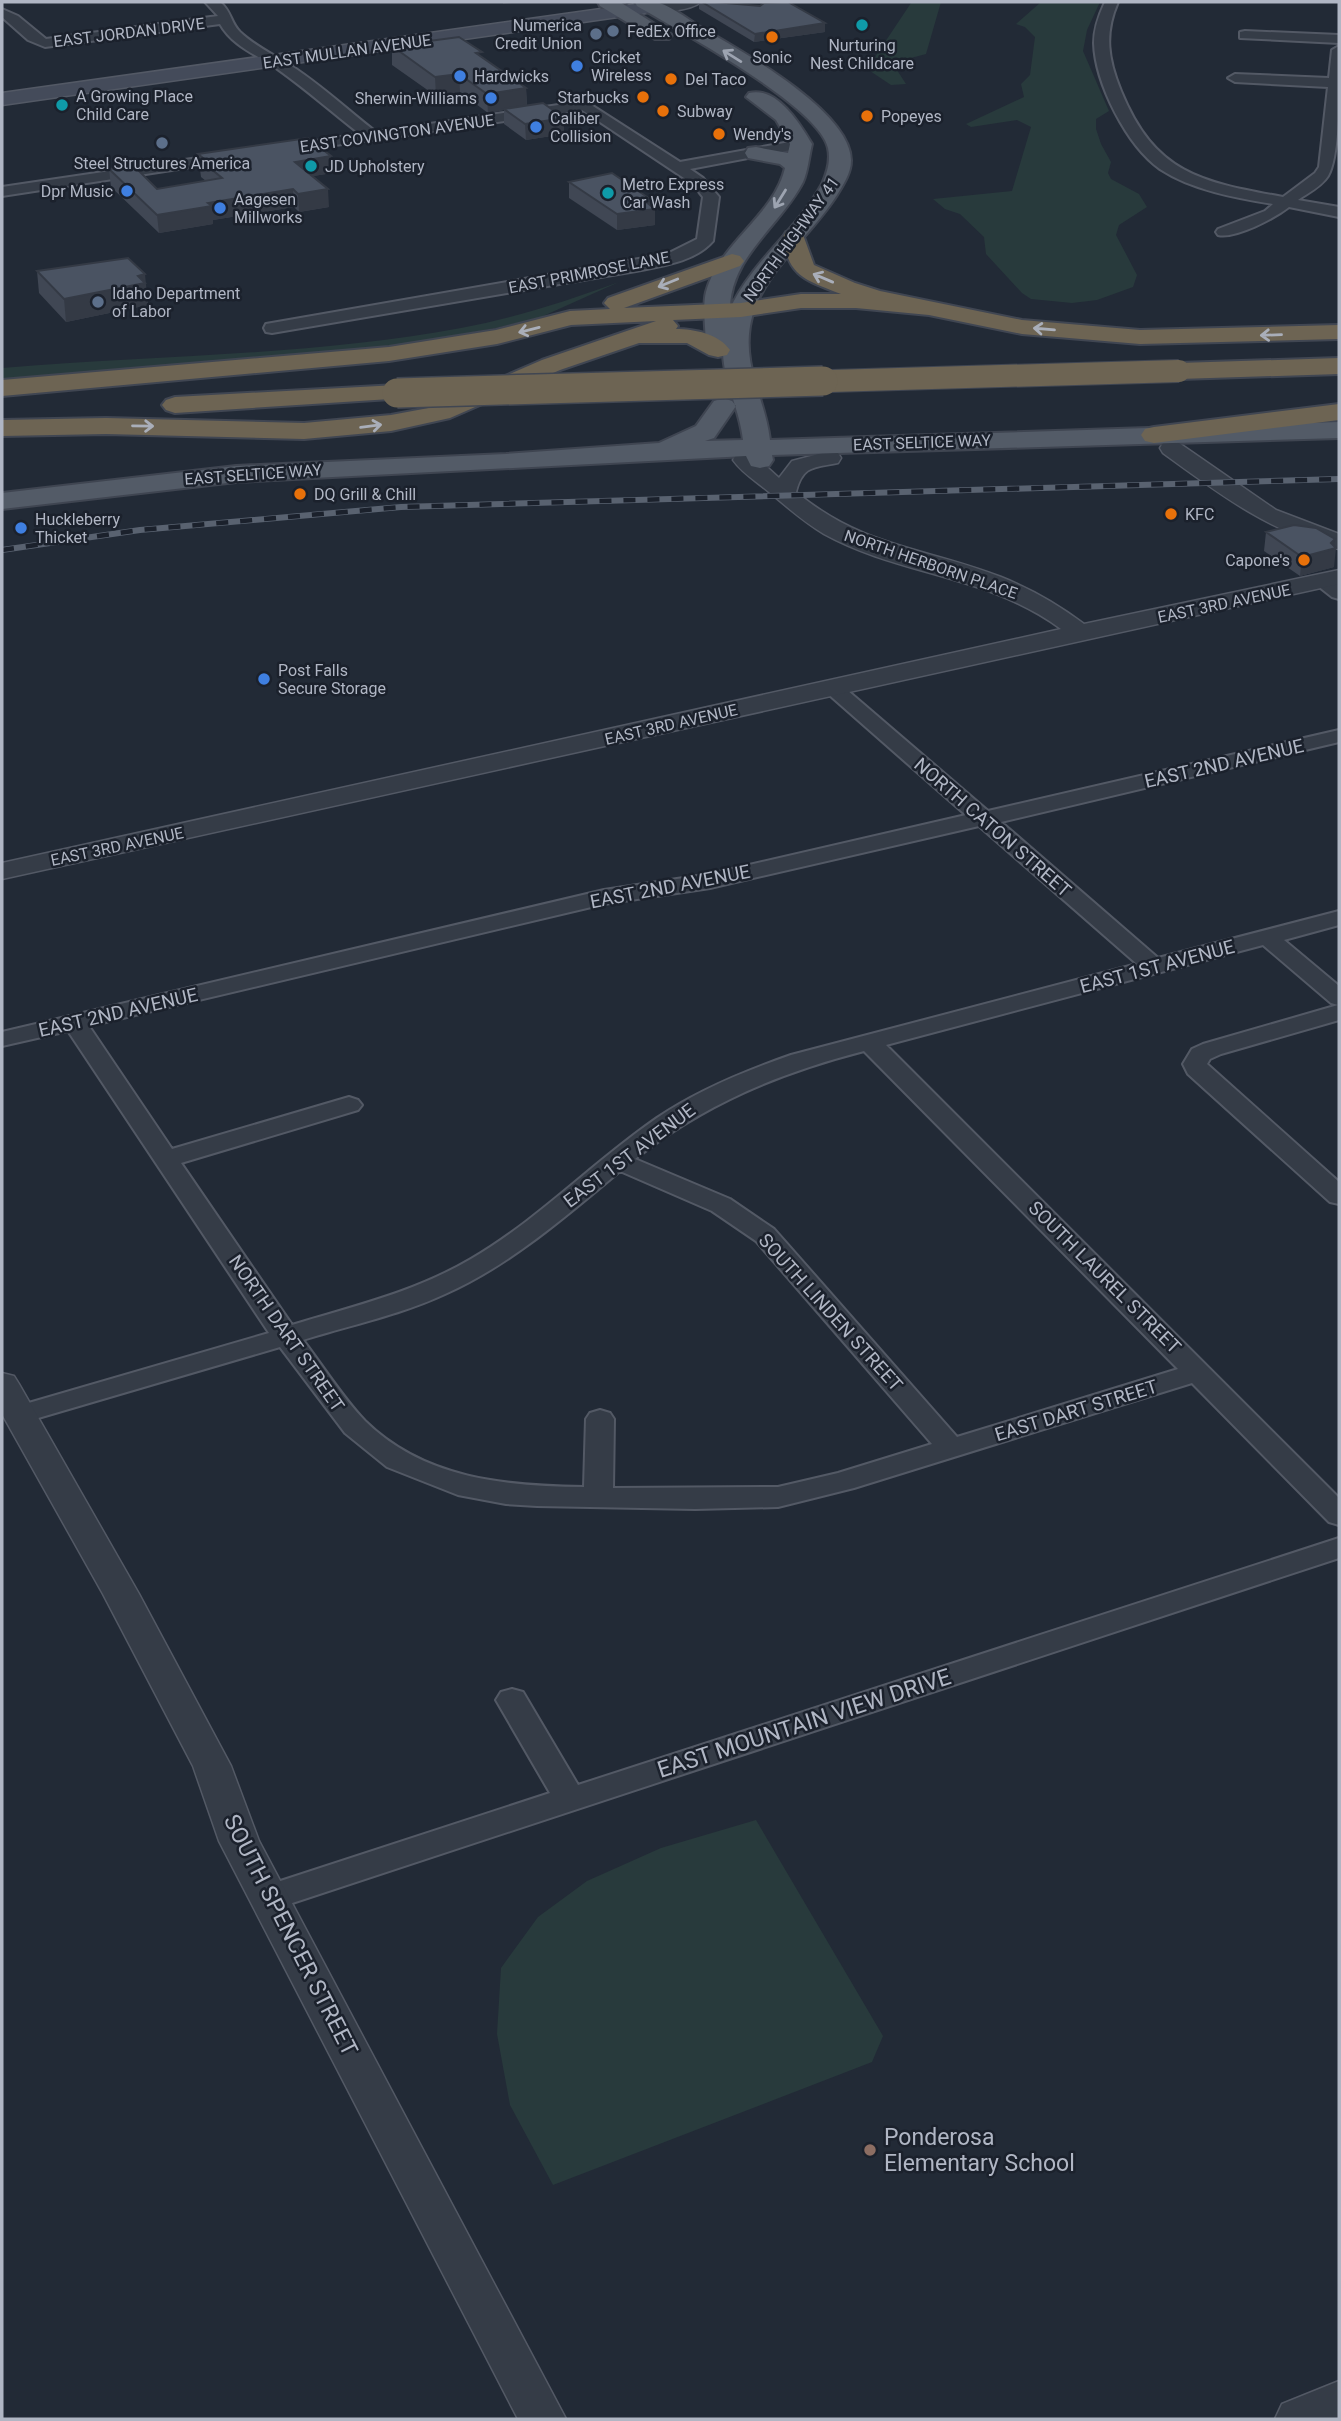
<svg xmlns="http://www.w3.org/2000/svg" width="1341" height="2421" font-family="Roboto,sans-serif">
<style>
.green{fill:#283a3c}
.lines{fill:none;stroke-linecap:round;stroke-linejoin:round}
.minor-casing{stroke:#535965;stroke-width:4}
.tertiary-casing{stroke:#535965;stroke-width:3}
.secondary-casing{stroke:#535965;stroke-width:3}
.primary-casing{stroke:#3f4551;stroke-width:4}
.motorway-casing{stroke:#404652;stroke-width:4}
.minor{fill:#353c47;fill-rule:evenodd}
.tertiary{fill:#353c47;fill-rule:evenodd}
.secondary{fill:#444b5a;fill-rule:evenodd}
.primary{fill:#535b67;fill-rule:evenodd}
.motorway{fill:#6d6453;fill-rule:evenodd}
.rail-casing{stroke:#596270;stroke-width:6}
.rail{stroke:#1b212c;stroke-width:4.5;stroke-dasharray:12;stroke-linecap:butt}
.motorway-bridge-far1-casing{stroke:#404652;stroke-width:24;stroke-linecap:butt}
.motorway-bridge-casing{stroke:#404652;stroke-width:32;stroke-linecap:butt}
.motorway-bridge-far1{stroke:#6d6453;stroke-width:22}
.motorway-bridge{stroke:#6d6453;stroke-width:29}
.wall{fill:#404754}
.shaded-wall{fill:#343a45}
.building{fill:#4a5362;stroke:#343a45;stroke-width:2}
.oneway{stroke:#9da4b1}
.oneway2{stroke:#a9aeb9}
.culture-dot{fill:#0f9aa8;stroke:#1b212c;stroke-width:2.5}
.service-dot{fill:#5c6f8a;stroke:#1b212c;stroke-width:2.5}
.food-dot{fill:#e8710a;stroke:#1b212c;stroke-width:2.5}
.shop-dot{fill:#3f7fe0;stroke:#1b212c;stroke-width:2.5}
.education-dot{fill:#8d6e63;stroke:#1b212c;stroke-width:2.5}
.labels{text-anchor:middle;stroke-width:5;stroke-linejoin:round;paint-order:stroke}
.far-poi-label{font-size:16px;fill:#b0b6c4;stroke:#1b212c;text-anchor:start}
.far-street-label{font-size:16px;fill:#b0b6c4;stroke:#1b212c}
.street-label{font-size:19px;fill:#b0b6c4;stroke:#1b212c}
.near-street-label{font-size:23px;fill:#b0b6c4;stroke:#1b212c}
.near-poi-label{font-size:23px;fill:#b0b6c4;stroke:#1b212c;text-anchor:start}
</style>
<rect width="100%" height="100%" fill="#222a36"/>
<path class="green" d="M941 2 926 54 907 59 895 67 906 84 891 85 867 69 911 3Z
M1041 2H1100L1087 30 1083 51 1109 111 1096 119V129L1101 144 1111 162 1108 173 1111 179 1139 194 1147 207 1119 225 1116 235 1137 275 1133 287 1097 300 1072 303 1031 299 1022 293 986 254 984 237 960 214 945 209 933 199 1012 191 1031 127 1017 120 971 127 966 124 1024 97 1021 84 1030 75 1035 37 1025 27 1016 24Z
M619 282 541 317 496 328 388 347 2 381V368C155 355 310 356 461 328 515 318 567 301 619 282Z
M756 1820 883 2036 872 2062 553 2185 510 2105 497 2034 501 1968 538 1917 587 1881 661 1848Z"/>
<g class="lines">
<defs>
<path id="minor" d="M205 2H220C232 12 230 22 240 32 254 45 270 53 285 62 317 81 346 109 376 132L585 101 680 162 801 140 808 144 801 148 690 169 703 178 719 197 713 241C695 262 661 266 636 271L272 333 266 332 264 328 266 324 667 254 697 239 703 197 693 184 582 110 279 153 277 150 279 147 284 146 360 134C333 113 307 90 279 70 258 55 233 47 220 24L45 47 28 40 2 17V9L18 16 46 39 218 16Z
M1105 2H1118C1104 34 1108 59 1121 91 1155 174 1201 182 1283 197L1315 173 1319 167 1328 87 1235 82 1228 78 1235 74 1329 78 1332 50 1339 46C1339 75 1341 154 1328 176 1322 186 1308 193 1298 200L1339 207V217L1289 207C1275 218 1235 239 1218 235L1216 232 1218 229 1265 211 1273 204C1236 198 1192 190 1160 169 1127 146 1095 83 1094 43 1094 28 1099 15 1105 2Z
M1245 31 1339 35V43L1240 38V32Z
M232 153 239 157 237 160 2 196V187Z
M1323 576 1339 584V599L1332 597 1313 582Z
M833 682 840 684 988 811 1339 730V742L1001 822 1158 958 1339 911V925L1284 940 1339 986V1020L1221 1054 1210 1059 1207 1064 1339 1182V1204L1330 1202 1188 1074 1183 1064 1192 1049 1203 1044 1338 1005 1331 1003 1263 945 886 1045 1339 1498V1525L1329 1522 1192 1383 854 1488 778 1507 695 1509 537 1506 506 1504 458 1495 387 1467 345 1433 280 1347 28 1421 18 1424 8 1421 4 1415 8 1409 269 1333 68 1031 2 1046V1032L604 890 710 874 966 815 826 692 823 688 826 684ZM979 826 1137 964 791 1055C745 1071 698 1090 657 1118 593 1162 538 1220 471 1259 415 1292 354 1306 292 1325L181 1163 358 1110 362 1105 358 1100 349 1097 172 1149 89 1026 604 904 710 888ZM864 1051 1178 1369 957 1437 774 1229 730 1199 635 1159C704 1104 779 1073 864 1051ZM620 1171 712 1211 756 1241 932 1444 838 1473 778 1487 613 1488 614 1419 610 1413 600 1410 590 1413 586 1419 584 1487C505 1486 424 1479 365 1421 342 1397 323 1366 303 1340 350 1325 400 1315 445 1294 510 1265 565 1217 620 1171Z
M1339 1538V1558L268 1911 256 1907 251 1898 256 1889 550 1793 496 1700 501 1692 512 1689 523 1692 578 1785Z"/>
<path id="tertiary" d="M657 2H701C692 10 654 16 645 7L647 4Z
M1171 442 1179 443 1276 510 1339 534V549C1272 534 1218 493 1163 453L1160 448 1163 443Z
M830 451 838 453 841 458 838 463C814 468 803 465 796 492 864 548 924 547 1001 577 1031 589 1059 605 1084 624L1339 570V584L2 879V863L1061 629C986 574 900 576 824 534 804 522 787 507 769 492 757 482 742 473 733 460L736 455C754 451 766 467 779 478L792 461Z
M2 1373 14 1376 19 1384 139 1594 231 1766 259 1841 566 2419H518L219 1841 193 1766 103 1594 2 1414Z
M1339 2381V2419H1275L1282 2404Z"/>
<path id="secondary" d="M651 2 660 3 662 7 660 11 2 105V93Z"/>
<path id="primary" d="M598 2H620L672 35 669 39H655L600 6Z
M635 2C641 2 649 1 656 2 670 5 689 20 702 28 740 50 852 112 851 161 851 173 843 185 837 195 810 238 759 274 750 326 743 369 765 398 770 440L1339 422V438L772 455 773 460 769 466 760 468 751 466 746 456 236 482 2 509V493L236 466 506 454 659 443 696 426 714 401 723 398 732 401 736 406 714 438 705 441 743 440C740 410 724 383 723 353L709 352 706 347C706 330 702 308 706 292 719 243 774 216 785 168L780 164 748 158 745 153 748 148 756 147 788 153 790 144 776 120 746 97 749 93C777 86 800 124 812 144 809 156 808 171 803 182 781 225 730 257 730 309 752 261 797 230 822 184 827 173 831 161 828 148 819 106 676 29 637 6Z"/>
<path id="motorway" d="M794 230 802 232 814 265 855 283 880 291 1022 320 1140 330 1339 325V339L1140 344 1022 334 929 315 856 308H801L741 317 673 320 678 326 676 329C694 329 719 334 730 350L727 355 718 357 709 355 687 343H639L560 370 450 418 391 431 304 439 106 434 2 436V420L106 418 304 423 391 415 434 407 542 360 656 321 571 325 497 344 389 361 2 396V380L389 347 496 330 570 311 610 309 604 303 608 298 732 254 740 256 744 261 740 266 624 308 741 303 801 294H841C806 280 788 277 783 237L786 232Z
M1339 358V374L1179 379 1170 376 1166 371 1170 366 1179 363Z
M397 385 406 388 410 393 406 398 175 413 166 410 162 405 166 400 175 397Z
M1339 404V420L1154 443 1145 441 1141 435 1145 429 1154 427Z"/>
</defs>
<use href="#minor" class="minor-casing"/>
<use href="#tertiary" class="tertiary-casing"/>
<use href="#secondary" class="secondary-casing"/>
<use href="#primary" class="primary-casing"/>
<use href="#motorway" class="motorway-casing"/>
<use href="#minor" class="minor"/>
<use href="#tertiary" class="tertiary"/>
<use href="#secondary" class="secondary"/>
<use href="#primary" class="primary"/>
<use href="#motorway" class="motorway"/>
<defs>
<path id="rail" d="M2 550 140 530 401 507 1339 479"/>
</defs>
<use href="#rail" class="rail-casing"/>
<use href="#rail" class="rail"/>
<defs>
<path id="motorway-bridge-far1" d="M760 383 1179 371"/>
<path id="motorway-bridge" d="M397 393 823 381"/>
</defs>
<use href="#motorway-bridge-far1" class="motorway-bridge-far1-casing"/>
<use href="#motorway-bridge" class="motorway-bridge-casing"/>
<use href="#motorway-bridge-far1" class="motorway-bridge-far1"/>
<use href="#motorway-bridge" class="motorway-bridge"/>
</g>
<path class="wall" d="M699 2H715L825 23V32L754 42 699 9Z
M392 46 482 57 526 88 527 106 564 118V134L526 140 504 124V110L488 113 460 92 436 96 392 65Z
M198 154 332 173 313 176 329 207 299 212 294 207 213 220V224L159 233 111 187 109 169 157 189 206 181 201 177Z
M569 182 653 201 655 225 617 230 569 198Z
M37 271 147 296 148 305 66 322 39 293Z
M1266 532 1334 546V567L1300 576 1264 551Z"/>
<path class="shaded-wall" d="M503 2H522L503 4Z
M825 23V32L754 42 755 34Z
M459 74 460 92 436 96 435 77Z
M526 88 527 107 504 109V110L488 113 487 94Z
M564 118V134L526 140 525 124Z
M331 156 332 173 296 179 295 162Z
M293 189 294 207 213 220V224L159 233 157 215 208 203Z
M328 189 329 207 299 212 298 194Z
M653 201V209H655V225L617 230V214L646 202Z
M145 274 148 305 66 322 64 299 138 276Z
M1335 539 1334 548H1336L1334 567 1300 576 1302 557 1331 543Z"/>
<path class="building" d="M702 2H715L760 6 764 3 788 2 825 23 755 34Z
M459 37 482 52 476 53 526 88 487 94 459 74 435 77 392 46Z
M543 103 564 118 525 124 504 109Z
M308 138 331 156 295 162 328 189 298 194 293 189 208 203 212 206 157 215 109 169 134 166 157 189 222 178 199 159 203 158 198 154Z
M612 173 653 201 646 202 655 209 617 214 569 182Z
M128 258 145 274 138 276 145 283 64 299 37 271Z
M1294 525 1316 528 1335 539 1331 543 1336 548 1302 557 1266 532Z"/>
<defs><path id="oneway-shaft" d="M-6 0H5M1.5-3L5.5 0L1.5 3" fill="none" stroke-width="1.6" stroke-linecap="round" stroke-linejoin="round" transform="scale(1.75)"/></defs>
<g class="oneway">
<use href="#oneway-shaft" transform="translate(732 56) rotate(-148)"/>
<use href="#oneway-shaft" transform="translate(780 199) rotate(122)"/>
</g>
<g class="oneway2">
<use href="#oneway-shaft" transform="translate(823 278) rotate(-157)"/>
<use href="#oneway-shaft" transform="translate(668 283) rotate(158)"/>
<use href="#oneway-shaft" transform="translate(1044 329) rotate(-175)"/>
<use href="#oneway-shaft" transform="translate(529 330) rotate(166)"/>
<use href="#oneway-shaft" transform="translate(1271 335) rotate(178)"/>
<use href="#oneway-shaft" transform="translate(143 426) rotate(1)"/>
<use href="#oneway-shaft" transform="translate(371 426) rotate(-7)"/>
</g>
<g class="culture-dot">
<circle cx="862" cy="25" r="7"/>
<circle cx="62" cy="105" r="7"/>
<circle cx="311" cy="166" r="7"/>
<circle cx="608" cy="193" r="7"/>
</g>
<g class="service-dot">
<circle cx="613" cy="31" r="7"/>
<circle cx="596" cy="34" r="7"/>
<circle cx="162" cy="143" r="7"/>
<circle cx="98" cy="302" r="7"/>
</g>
<g class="food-dot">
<circle cx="772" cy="37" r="7"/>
<circle cx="671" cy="79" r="7"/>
<circle cx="643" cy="97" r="7"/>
<circle cx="663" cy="111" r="7"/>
<circle cx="867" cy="116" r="7"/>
<circle cx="719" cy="134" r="7"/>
<circle cx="300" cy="494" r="7"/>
<circle cx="1171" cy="514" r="7"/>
<circle cx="1304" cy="560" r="7"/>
</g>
<g class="shop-dot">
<circle cx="577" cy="66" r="7"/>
<circle cx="460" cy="76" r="7"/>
<circle cx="491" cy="98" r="7"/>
<circle cx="536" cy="127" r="7"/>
<circle cx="127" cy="191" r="7"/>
<circle cx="220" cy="208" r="7"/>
<circle cx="21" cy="528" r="7"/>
<circle cx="264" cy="679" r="7"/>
</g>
<circle class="education-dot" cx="870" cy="2150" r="7"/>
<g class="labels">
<g class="far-poi-label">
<text x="582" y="31" text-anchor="end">Numerica<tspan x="582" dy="18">Credit Union</tspan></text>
<text x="627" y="37">FedEx Office</text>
<text x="862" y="51" text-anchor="middle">Nurturing<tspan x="862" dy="18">Nest Childcare</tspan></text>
<text x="591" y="63">Cricket<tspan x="591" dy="18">Wireless</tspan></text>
<text x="772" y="63" text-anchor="middle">Sonic</text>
<text x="474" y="82">Hardwicks</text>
<text x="685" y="85">Del Taco</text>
<text x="76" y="102">A Growing Place<tspan x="76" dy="18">Child Care</tspan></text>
<text x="629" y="103" text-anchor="end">Starbucks</text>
<text x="477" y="104" text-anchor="end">Sherwin-Williams</text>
<text x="677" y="117">Subway</text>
<text x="881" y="122">Popeyes</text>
<text x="550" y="124">Caliber<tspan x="550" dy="18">Collision</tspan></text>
<text x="733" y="140">Wendy's</text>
<text x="162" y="169" text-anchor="middle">Steel Structures America</text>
<text x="325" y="172">JD Upholstery</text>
<text x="622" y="190">Metro Express<tspan x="622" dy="18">Car Wash</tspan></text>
<text x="113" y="197" text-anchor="end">Dpr Music</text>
<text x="234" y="205">Aagesen<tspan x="234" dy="18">Millworks</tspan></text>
<text x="112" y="299">Idaho Department<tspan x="112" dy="18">of Labor</tspan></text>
<text x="314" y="500">DQ Grill &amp; Chill</text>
<text x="1185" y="520">KFC</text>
<text x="35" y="525">Huckleberry<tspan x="35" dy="18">Thicket</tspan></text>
<text x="1290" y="566" text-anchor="end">Capone's</text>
<text x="278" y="676">Post Falls<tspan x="278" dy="18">Secure Storage</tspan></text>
</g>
<g class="far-street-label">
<text transform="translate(129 32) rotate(-7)" y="6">EAST JORDAN DRIVE</text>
<text transform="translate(347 51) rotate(-8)" y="6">EAST MULLAN AVENUE</text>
<text transform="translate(397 133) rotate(-8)" y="6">EAST COVINGTON AVENUE</text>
<text transform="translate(791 239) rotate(-54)" y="6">NORTH HIGHWAY 41</text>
<text transform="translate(589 272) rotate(-11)" y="6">EAST PRIMROSE LANE</text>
<text transform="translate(922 442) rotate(-2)" y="6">EAST SELTICE WAY</text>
<text transform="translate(253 474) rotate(-4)" y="6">EAST SELTICE WAY</text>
<text transform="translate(931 564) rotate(19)" y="6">NORTH HERBORN PLACE</text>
<text transform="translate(1224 603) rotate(-12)" y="6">EAST 3RD AVENUE</text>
<text transform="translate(671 724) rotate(-13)" y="6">EAST 3RD AVENUE</text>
<text transform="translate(117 846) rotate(-12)" y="6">EAST 3RD AVENUE</text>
</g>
<g class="street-label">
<text transform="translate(1224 763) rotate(-13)" y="7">EAST 2ND AVENUE</text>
<text transform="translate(993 827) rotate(41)" y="7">NORTH CATON STREET</text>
<text transform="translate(670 886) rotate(-11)" y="7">EAST 2ND AVENUE</text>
<text transform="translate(1157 966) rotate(-15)" y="7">EAST 1ST AVENUE</text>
<text transform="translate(118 1012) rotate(-13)" y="7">EAST 2ND AVENUE</text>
<text transform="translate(629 1155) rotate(-37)" y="7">EAST 1ST AVENUE</text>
<text transform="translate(1105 1277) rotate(45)" y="7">SOUTH LAUREL STREET</text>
<text transform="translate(831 1312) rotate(48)" y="7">SOUTH LINDEN STREET</text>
<text transform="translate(287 1333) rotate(55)" y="7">NORTH DART STREET</text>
<text transform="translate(1076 1410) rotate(-17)" y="7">EAST DART STREET</text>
</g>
<g class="near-street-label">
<text transform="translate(804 1723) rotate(-18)" y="8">EAST MOUNTAIN VIEW DRIVE</text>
<text transform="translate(291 1935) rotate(63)" y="8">SOUTH SPENCER STREET</text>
</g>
<g class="near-poi-label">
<text x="884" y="2145">Ponderosa<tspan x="884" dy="26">Elementary School</tspan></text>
</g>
</g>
<rect width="1341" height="2421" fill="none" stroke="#b0b6c4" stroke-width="7"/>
</svg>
